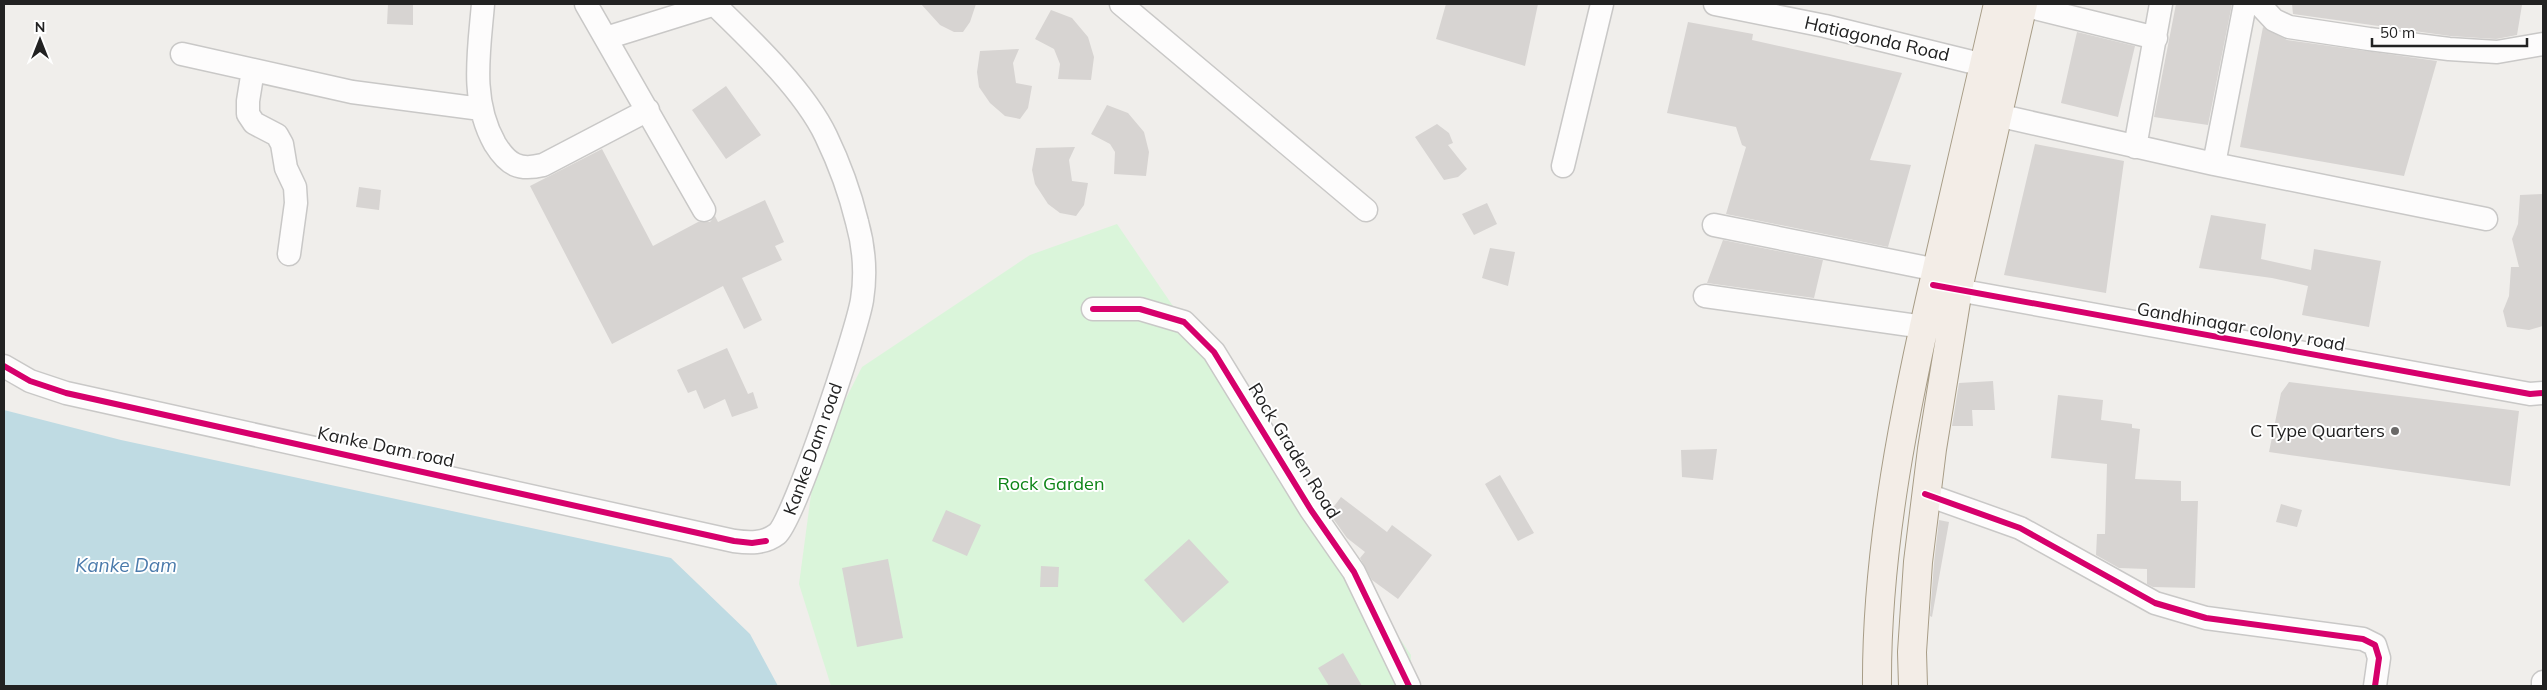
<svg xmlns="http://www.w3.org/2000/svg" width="2547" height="690" font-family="Mulish,sans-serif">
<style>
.park{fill:#daf5da}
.water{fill:#bfdbe3}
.building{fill:#d7d4d2}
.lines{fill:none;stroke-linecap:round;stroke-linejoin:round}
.minor-casing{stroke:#c9c8c7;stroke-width:25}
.major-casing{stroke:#a79c86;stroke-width:30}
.minor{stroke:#fdfcfc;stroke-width:22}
.major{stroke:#f3ede7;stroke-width:28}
.cycleway-casing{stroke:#fff;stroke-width:9}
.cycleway{stroke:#d6006c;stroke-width:6}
.poi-dot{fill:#6a6968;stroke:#fff;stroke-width:2}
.labels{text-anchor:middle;stroke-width:4;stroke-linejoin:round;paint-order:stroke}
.street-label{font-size:18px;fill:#222;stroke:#fff}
.poi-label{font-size:18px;fill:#222;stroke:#fff;text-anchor:end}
.park-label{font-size:18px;fill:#0c8416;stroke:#fff}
.water-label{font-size:19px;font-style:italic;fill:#4a7aab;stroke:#fff}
</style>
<rect width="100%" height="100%" fill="#f0eeeb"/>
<path class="park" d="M1117 224 1411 655 1410 686H831L799 584 816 457 862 367 1030 255Z"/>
<path class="water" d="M4 410 121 440 671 558 750 634 778 686H4Z"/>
<path class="building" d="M388 4H413V25L387 24Z
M921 4H976L970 22 963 32H954L940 25Z
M1446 4H1538L1525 66 1436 39Z
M2176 4H2232L2208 125 2154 117Z
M2292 4H2508L2522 5 2517 35 2496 39 2450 36 2293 14Z
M1051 10 1072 18 1088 37 1094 57 1091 80 1058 79 1060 64 1054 49 1035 39Z
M1688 22 1753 34 1752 40 1902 73 1870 160 1911 165 1888 247 1726 214 1746 147 1742 145 1736 127 1667 113Z
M2263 27 2287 40 2437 61 2404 176 2240 147Z
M2077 32 2135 46 2118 117 2061 103Z
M1019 49 1013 63 1016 83 1032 86 1028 108 1020 119 1005 116 990 103 979 87 977 72 980 51Z
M726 86 761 135 726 159 692 110Z
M1107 105 1128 113 1144 132 1149 152 1146 176 1114 174 1115 152 1110 144 1091 134Z
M1437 124 1449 133 1453 143 1448 145 1467 169 1458 177 1444 180 1415 137Z
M2035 144 2124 161 2106 293 2004 275Z
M1075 147 1069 160 1072 181 1088 183 1084 205 1076 216 1060 213 1048 204 1035 184 1032 170 1036 148Z
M602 149 653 246 698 222H710L715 216 718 222 765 200 784 242 775 246 782 260 742 278 762 320 744 329 723 286 612 344 530 186Z
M359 187 381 190 379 210 356 207Z
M2543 194V326L2529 330 2507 327 2503 311 2509 296 2511 267H2519L2512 239 2518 224 2520 195Z
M1487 203 1497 224 1474 235 1462 214Z
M2211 215 2266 224 2261 259 2311 270 2314 249 2381 261 2369 327 2302 315 2308 286 2272 278 2199 268Z
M1723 240 1823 260 1814 298 1707 283Z
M1490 248 1515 252 1508 286 1482 278Z
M727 348 748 394 753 392 758 408 732 417 725 399 704 409 696 390 688 393 677 370Z
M1993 381 1995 410H1972L1973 426H1952L1959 383Z
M2289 382 2519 411 2510 486 2269 452 2281 393Z
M2058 395 2103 400 2101 420 2132 424V428L2140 429 2135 479 2181 481V501H2198L2195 588 2153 587 2147 584V569L2119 568 2096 555 2097 534H2105L2107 464 2051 458Z
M1717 449 1713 480 1682 477 1681 450Z
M1500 475 1534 533 1518 541 1485 484Z
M1341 497 1387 532 1392 525 1432 555 1398 599 1372 580 1360 558 1365 552 1347 538 1329 513Z
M2281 504 2302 510 2297 527 2276 522Z
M946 510 981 525 967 556 932 541Z
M1939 520 1949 522 1932 617 1930 616 1934 563Z
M1189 539 1229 582 1183 623 1144 580Z
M888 559 903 638 857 647 842 568Z
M1041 566 1059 567 1058 587H1040Z
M1343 653 1362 686H1329L1318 668Z"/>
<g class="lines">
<defs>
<path id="minor" d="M483 4C479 52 470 100 495 144 508 165 519 171 543 165L648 110
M586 4 704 210
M1121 4 1366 210
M1715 4 1825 26 2000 69
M2259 4 2274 20 2289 27 2369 39 2449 49 2497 52 2543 44
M2022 5 2156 38
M606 38 715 4
M182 54 352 92 481 109
M253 70 248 101V114L254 123 277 135 282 144 286 168 295 187 296 203 289 254
M1997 115 2214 164 2486 219
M2135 147 2161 4
M2214 164 2245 4
M1563 166 1602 4
M1714 225 1937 270
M1941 287 2530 394 2543 393
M1705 296 1924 327
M1093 309H1140L1184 322 1214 352 1311 510 1354 572 1409 686
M4 366 30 381 66 393 734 541C749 543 764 544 777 534 794 520 857 331 862 300 866 275 864 247 857 222 850 193 839 163 826 136 804 90 751 40 714 4
M1925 494 2020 528 2155 603 2206 618 2363 639 2375 645 2379 658 2375 686
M2543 686V682"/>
<path id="major" d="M1877 686C1876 549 1906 402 1937 269 1958 181 1977 92 1998 4
M1913 686 1912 652 1918 562 1932 449 1958 289 2023 4"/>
</defs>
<use href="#minor" class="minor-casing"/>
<use href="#major" class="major-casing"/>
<use href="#minor" class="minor"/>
<use href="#major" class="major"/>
<defs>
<path id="cycleway" d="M1933 285 2530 394 2543 393
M1093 309H1140L1184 322 1214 352 1311 510 1354 572 1409 686
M4 366 30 381 66 393 734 541 752 543 766 541
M1925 494 2020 528 2155 603 2206 618 2363 639 2375 645 2379 658 2375 686"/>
</defs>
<use href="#cycleway" class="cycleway-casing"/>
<use href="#cycleway" class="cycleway"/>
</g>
<circle class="poi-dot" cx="2395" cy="431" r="5"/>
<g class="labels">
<g class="street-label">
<text transform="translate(1877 39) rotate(13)" y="6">Hatiagonda Road</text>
<text transform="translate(2241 327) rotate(10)" y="6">Gandhinagar colony road</text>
<text transform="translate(386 447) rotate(12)" y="6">Kanke Dam road</text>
<text transform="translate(813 449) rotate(-70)" y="6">Kanke Dam road</text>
<text transform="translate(1294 451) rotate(58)" y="6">Rock Graden Road</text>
</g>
<g class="poi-label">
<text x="2385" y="437">C Type Quarters</text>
</g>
<g class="park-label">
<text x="1051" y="490">Rock Garden</text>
</g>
<g class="water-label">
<text x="126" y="572">Kanke Dam</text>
</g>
</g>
<rect width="2547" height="690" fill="none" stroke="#222222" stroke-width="10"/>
<g transform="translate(40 40)" stroke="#ffffff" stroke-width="4" paint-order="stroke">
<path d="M0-4L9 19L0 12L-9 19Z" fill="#222222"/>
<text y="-8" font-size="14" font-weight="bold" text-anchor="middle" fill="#222222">N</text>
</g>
<path d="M2372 38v8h155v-8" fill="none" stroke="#222222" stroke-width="2.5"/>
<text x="2380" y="38" font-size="15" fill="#222222" stroke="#ffffff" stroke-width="4" paint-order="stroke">50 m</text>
</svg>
